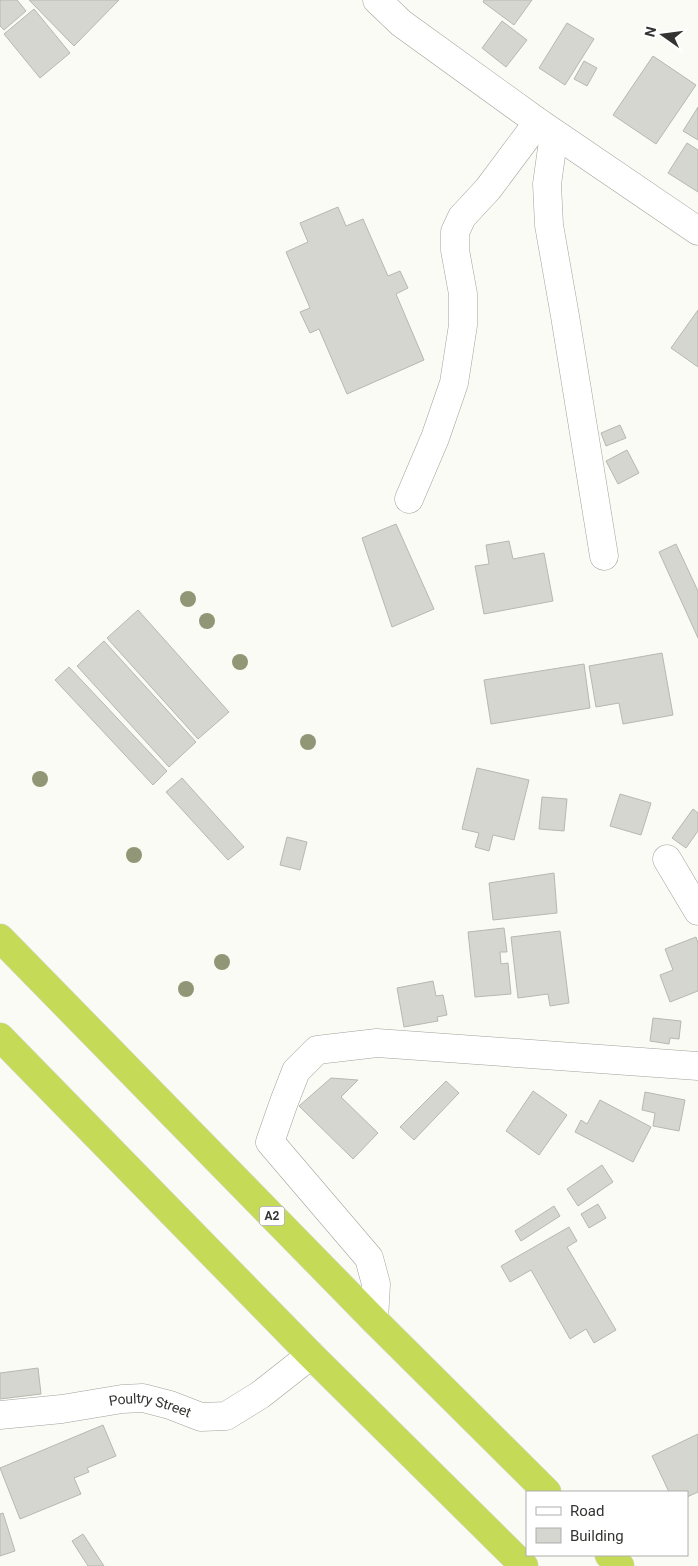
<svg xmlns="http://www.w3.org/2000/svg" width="698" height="1566" font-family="Roboto,sans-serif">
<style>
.building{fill:#d4d6cf;stroke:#b6b8b2}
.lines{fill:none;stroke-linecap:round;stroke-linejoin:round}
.minor-casing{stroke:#a0a29c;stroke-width:29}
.highway-casing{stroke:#d6d7d6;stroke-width:29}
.minor{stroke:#fff;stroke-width:28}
.highway{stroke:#c5db58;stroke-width:28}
.tree{fill:#919776}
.labels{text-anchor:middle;stroke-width:4;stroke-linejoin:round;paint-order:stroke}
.shield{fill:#fff;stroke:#717270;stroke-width:1}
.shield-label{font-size:12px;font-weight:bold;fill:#343532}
.street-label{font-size:14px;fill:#343532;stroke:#fff}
</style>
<rect width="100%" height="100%" fill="#f9fbf4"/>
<path class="building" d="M0 0H17L26 11 4 30 0 26Z
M29 0H119L74 46Z
M484 0H532L514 25 483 2Z
M34 9 70 53 40 78 4 34Z
M502 21 527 40 506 67 482 48Z
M567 23 594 39 565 85 539 68Z
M653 56 696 85 656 144 613 115Z
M584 61 597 68 587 86 574 79Z
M698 107V140L683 131Z
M687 143 698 150V192L668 173Z
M338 207 346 226 363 219 388 276 400 271 408 288 396 294 424 360 347 394 319 329 310 333 300 312 310 308 286 252 308 242 300 223Z
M698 310V367L671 348Z
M620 425 626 438 606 446 601 433Z
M627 450 639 473 618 484 606 461Z
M396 524 434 609 392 627 362 538Z
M509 541 513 559 544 553 553 601 484 614 475 566 489 564 486 545Z
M676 544 698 591V638L659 552Z
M138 610 229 712 198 739 107 638Z
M104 641 196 742 169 767 77 666Z
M662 653 673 715 623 724 619 703 596 707 589 666Z
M584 664 590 708 491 724 484 680Z
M69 667 167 771 153 785 55 680Z
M477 768 529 780 514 840 493 835 489 851 475 847 479 833 462 829Z
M182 778 244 847 228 860 166 792Z
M620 794 651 803 641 835 610 826Z
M542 797 567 799 564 831 539 829Z
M693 809 698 813V831L686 848 672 838Z
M287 837 307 842 300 870 280 865Z
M554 873 557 913 493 920 489 883Z
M504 928 507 952H500L501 964 508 963 511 994 475 997 468 932Z
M560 931 569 1003 550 1006 548 994 518 998 511 937Z
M696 937 698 943V991L670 1002 660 975 673 970 665 949Z
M433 981 436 996 443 995 447 1015 437 1017 438 1021 404 1027 397 988Z
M653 1018 681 1021 679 1039 670 1038 669 1044 650 1041Z
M331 1078 358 1080 341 1097 378 1133 353 1159 299 1106Z
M446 1081 459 1093 414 1140 400 1127Z
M533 1091 567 1115 539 1155 506 1131Z
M645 1092 685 1100 679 1131 653 1126 655 1113 642 1110Z
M600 1100 651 1127 633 1162 575 1132 581 1120 587 1124Z
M602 1165 613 1182 578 1206 567 1189Z
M598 1204 606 1218 589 1228 581 1214Z
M554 1206 560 1216 521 1241 515 1231Z
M569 1227 577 1241 567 1247 616 1330 594 1343 586 1329 570 1339 531 1270 510 1282 501 1266Z
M38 1368 41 1394 0 1399V1373Z
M103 1425 116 1456 87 1468 89 1472 74 1478 81 1494 20 1519 0 1468Z
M698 1434V1492L687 1497V1492H669L652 1456Z
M3 1513 15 1551 0 1556V1514Z
M83 1534 104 1566H88L72 1541Z"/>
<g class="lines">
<defs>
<g id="minor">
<path d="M377 0 401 23 538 122 698 231"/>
<path d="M554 134 547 184 549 225 565 316 604 556"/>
<path d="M409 499 435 438 454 383 463 325V294L455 250V232L462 217 488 189 538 122"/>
<path d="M667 859 698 911"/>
<path d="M374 1320 376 1284 369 1258 270 1142 284 1102 296 1071 317 1050 377 1043 698 1066"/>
<path id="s1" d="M0 1415 62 1409 122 1399 143 1398 170 1405 201 1417 226 1416 260 1395 311 1355"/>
</g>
<path id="highway" d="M0 938 374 1320 547 1492
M0 1037 311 1355 524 1566
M609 1555 620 1566"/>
</defs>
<use href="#minor" class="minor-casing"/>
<use href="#highway" class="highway-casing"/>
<use href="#minor" class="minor"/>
<use href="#highway" class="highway"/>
</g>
<g class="tree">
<circle cx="188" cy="599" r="8"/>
<circle cx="207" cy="621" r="8"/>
<circle cx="240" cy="662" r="8"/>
<circle cx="308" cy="742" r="8"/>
<circle cx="40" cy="779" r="8"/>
<circle cx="134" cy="855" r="8"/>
<circle cx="222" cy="962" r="8"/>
<circle cx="186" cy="989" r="8"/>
</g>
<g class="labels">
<rect class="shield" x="259.5" y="1206.5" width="25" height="19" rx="4"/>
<g class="shield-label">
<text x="272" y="1220">A2</text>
</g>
<g class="street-label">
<text dy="5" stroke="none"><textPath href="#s1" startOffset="152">Poultry Street</textPath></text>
</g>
</g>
<rect x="526" y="1491" width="162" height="65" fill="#ffffff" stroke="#aeaead"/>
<rect x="536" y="1507" width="25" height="8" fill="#ffffff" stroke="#aeaead"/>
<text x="570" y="1516" font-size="15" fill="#343532">Road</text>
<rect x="536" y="1528" width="25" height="15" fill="#d4d6cf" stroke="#aeaead"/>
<text x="570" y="1541" font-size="15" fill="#343532">Building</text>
<g transform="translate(663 35) rotate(284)" stroke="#ffffff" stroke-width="4" paint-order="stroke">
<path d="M0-4L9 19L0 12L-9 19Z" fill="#343532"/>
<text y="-8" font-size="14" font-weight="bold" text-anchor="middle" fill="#343532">N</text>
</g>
</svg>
